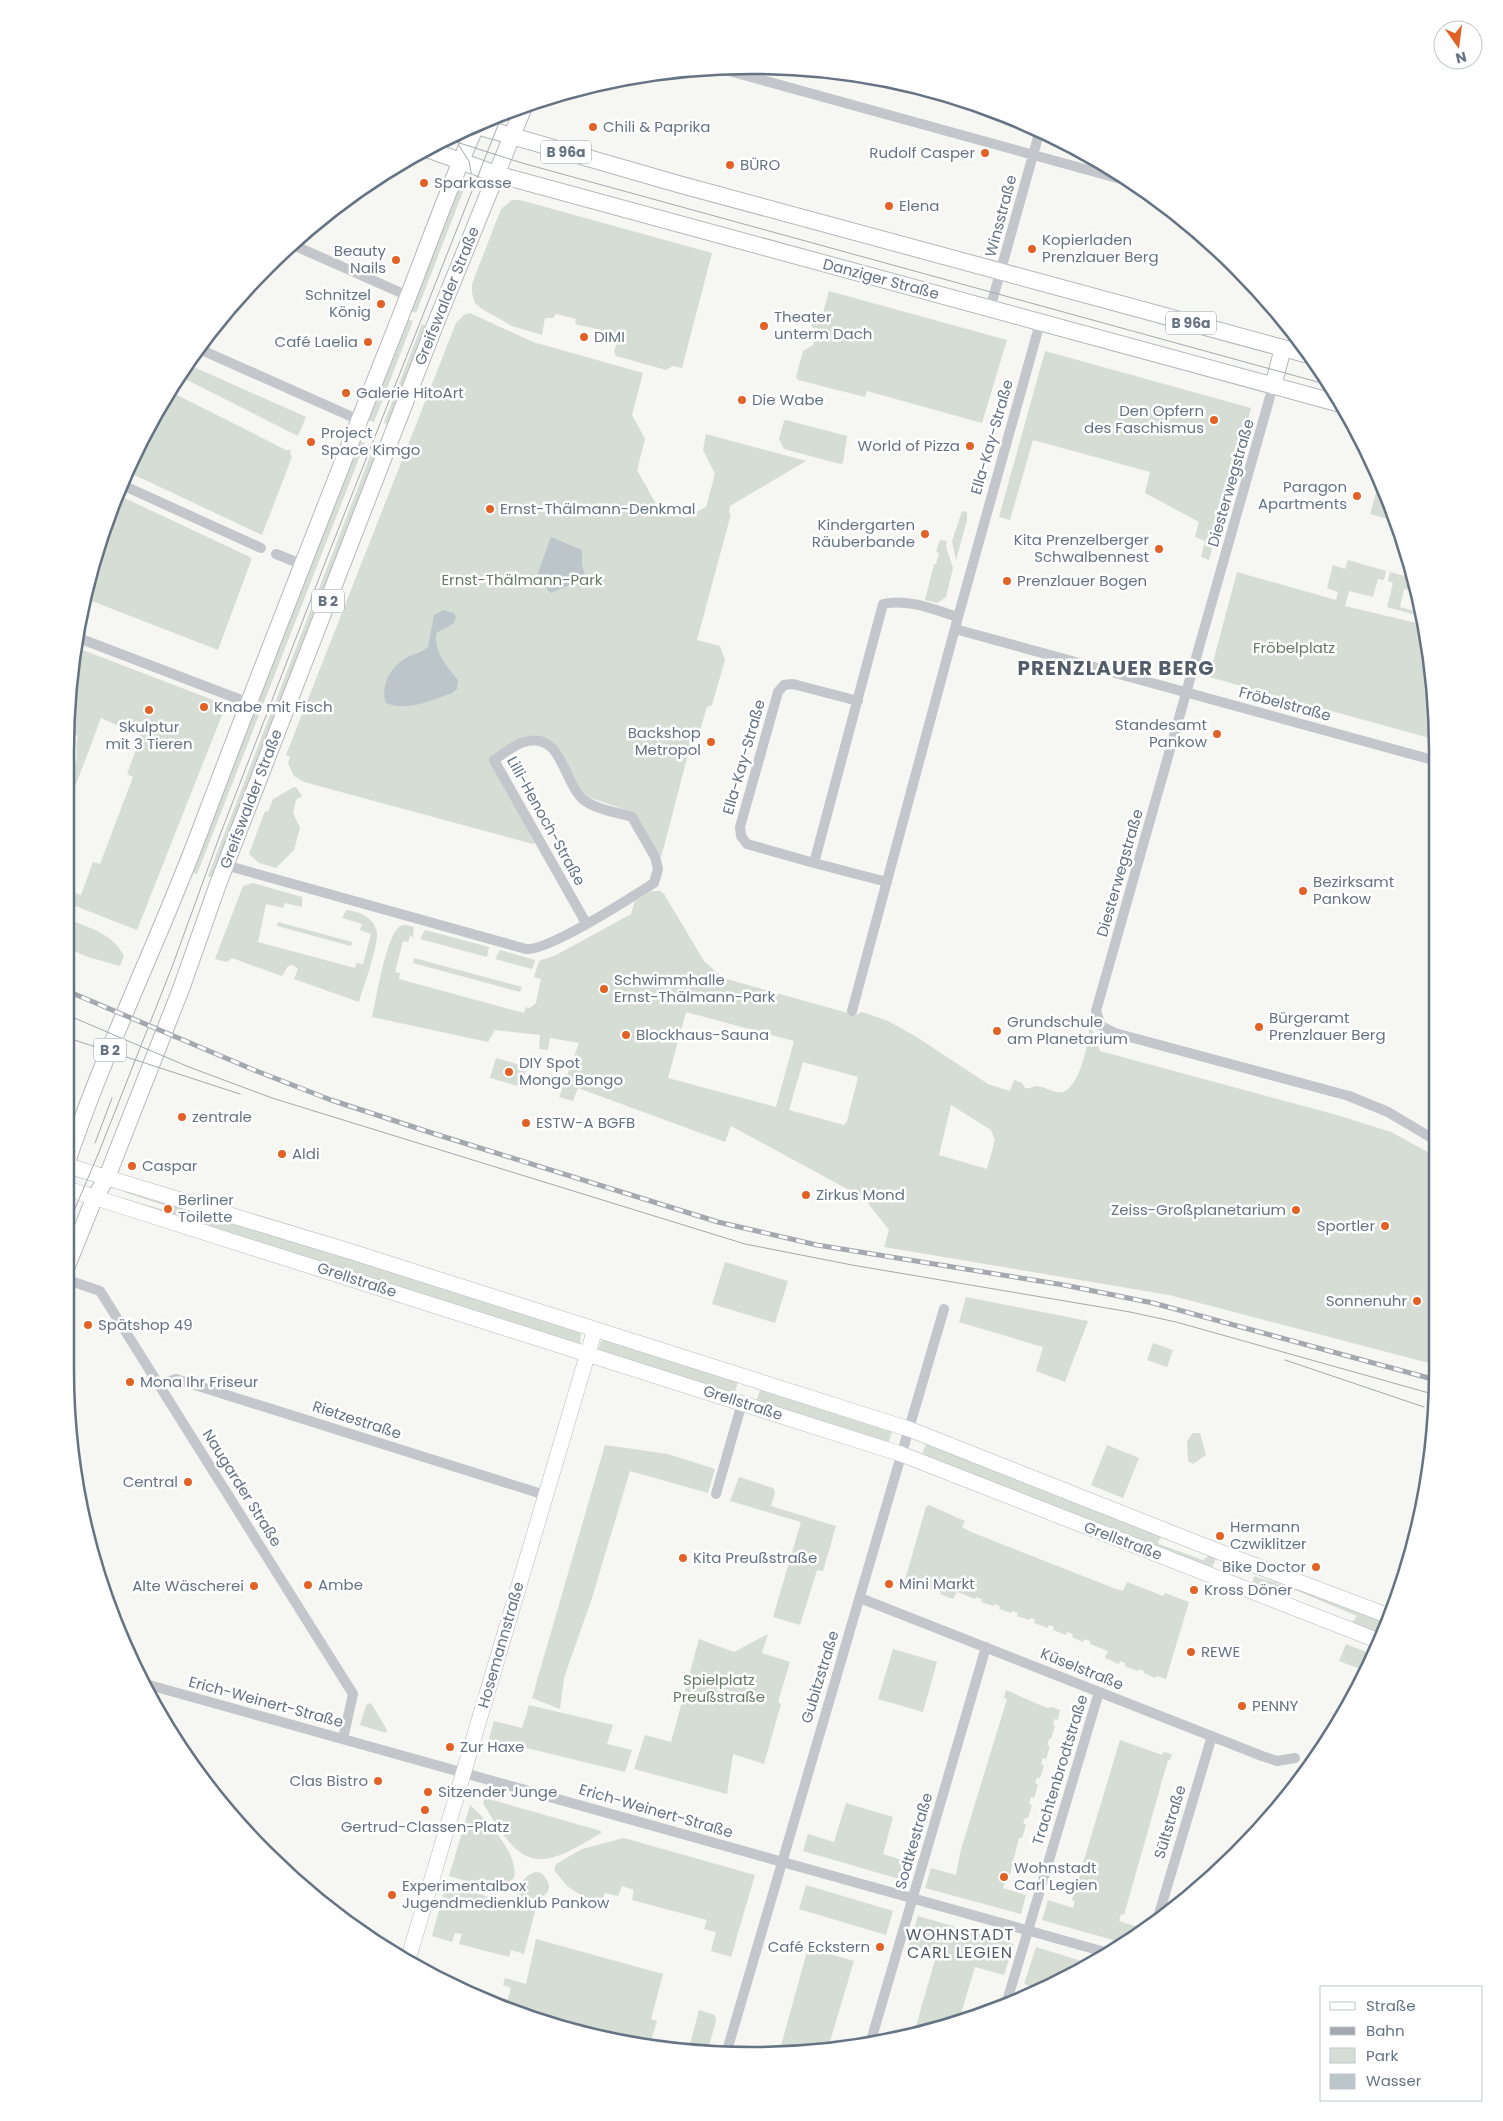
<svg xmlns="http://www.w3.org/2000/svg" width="1503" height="2121" font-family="Poppins,sans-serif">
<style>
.green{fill:#d6ddd4;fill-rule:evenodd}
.water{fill:#bbc5ca}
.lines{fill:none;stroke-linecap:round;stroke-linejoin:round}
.secondary-casing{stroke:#b3b8bd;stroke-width:16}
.primary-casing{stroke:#b4b8bc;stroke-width:18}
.street{stroke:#c3c6ca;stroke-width:10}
.secondary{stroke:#fff;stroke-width:15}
.primary{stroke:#fff;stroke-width:16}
.tram{stroke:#a4a9af;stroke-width:1}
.rail-casing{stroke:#a4a9af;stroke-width:5}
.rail{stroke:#fff;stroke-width:3;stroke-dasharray:9;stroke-linecap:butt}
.poi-dot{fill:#e26226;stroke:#fff;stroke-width:2}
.labels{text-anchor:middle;stroke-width:5;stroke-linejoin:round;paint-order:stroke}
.shield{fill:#fff;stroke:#939da8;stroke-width:1}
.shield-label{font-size:14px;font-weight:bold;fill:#657383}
.poi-label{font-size:15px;fill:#657383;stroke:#fff;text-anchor:start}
.street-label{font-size:15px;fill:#657383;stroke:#fff}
.park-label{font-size:15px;fill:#667b64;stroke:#fff}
.neighbourhood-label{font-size:16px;letter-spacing:1px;fill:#535d69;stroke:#fff}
.district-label{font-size:20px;font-weight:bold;letter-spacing:1px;fill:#535d69;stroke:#fff}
.rim{fill:none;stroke:#657383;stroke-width:2.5}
</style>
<rect width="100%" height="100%" fill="#f6f6f2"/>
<path class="green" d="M457 186 464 189 416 313 408 310Z
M512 200H520L712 253 682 368 673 366 666 370 616 356 614 351 617 343C611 329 588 328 575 324L576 319 556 314 553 318H545L542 335 512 326 482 309 475 303 472 293V284L501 209Z
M829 291 1007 340 982 423 867 391 865 397 798 380 796 377 803 351 813 345 816 334 811 324 814 315 817 312 823 313Z
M470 313 533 342 643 373 632 415 645 439 637 470 660 511 685 518 706 507 715 474 703 450 706 434 806 461 730 506 729 512 731 514 697 640 720 646 725 660 712 705 707 707 700 730 693 735 661 858 634 813 588 797 579 788 552 741 531 736 490 759 535 843 533 844 304 782 294 776 288 763 290 757 286 755 456 323 464 315Z
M405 318 413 321 374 422 366 419Z
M422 324 428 327 390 425 384 423Z
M1045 351 1251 408 1209 560 1201 557 1205 541 1195 537 1199 522 1145 493 1150 472 1033 440 1010 520 999 517Z
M187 364 306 417 298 436 179 376Z
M169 391 286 450H291L290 454 292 457 262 535 126 471 157 408Z
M786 420 847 436 843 463 840 464 784 449 779 439 784 421Z
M358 441 365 443 197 874 190 871Z
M374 446 381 449 214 878 208 876Z
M1378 485H1381L1392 514 1389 513 1388 519 1370 514Z
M116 494 252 558 218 650 84 598Z
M962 511 967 512V520L956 560 952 541Z
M940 540 947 541 946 547 953 568 946 597 937 603 925 600 934 564H936L939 553 936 552Z
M1348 560 1386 571 1384 580 1378 579 1373 597 1349 591 1345 606 1425 625 1432 662 1433 739 1209 677 1237 572 1336 600 1338 592 1327 588 1333 565 1345 569Z
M1390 572 1416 579 1418 593 1404 589 1400 607 1422 613 1423 617 1387 607 1393 583 1388 581Z
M75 647 226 705 137 930 65 902V889L81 895 93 862 100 864 133 777 127 774 141 736 101 718 75 787 65 783V771C84 763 73 751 78 736L75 735 65 760Z
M294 787H296L302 796 296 800 293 813 300 828 294 850 276 868 259 863 249 854 265 811 268 812 273 799Z
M253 883 302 897V907L285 903 283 908 266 904 258 942 355 968 356 963 363 964 371 934 360 930 362 924 342 918 346 910C359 911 376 918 377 934 377 950 364 985 359 1002L294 979 298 969 293 965 288 966 282 976 232 958 227 962 215 959 243 886Z
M651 891H660L664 894 704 961 723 978 855 1015 862 1012 888 1021 915 1036 988 1084 1010 1091 1014 1080 1022 1083 1025 1088C1031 1089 1031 1087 1036 1086 1045 1086 1053 1094 1063 1092 1079 1087 1089 1044 1089 1029H1092L1100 1051 1337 1115 1391 1132 1435 1156 1436 1306 1429 1363 1169 1295 884 1247 889 1230 867 1202V1198L851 1191 731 1126 725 1142 578 1088 573 1101 559 1097 579 1043 550 1038 548 1050 539 1049 540 1035 495 1030 488 1042 372 1017C376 999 386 937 399 927 404 923 409 926 414 927L413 937 410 936 408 942 403 941 395 972 400 973 399 979 524 1013 526 1007 530 1008 536 1003 541 979 534 977 539 961 556 955 631 914 635 901ZM686 1012 794 1041 776 1107 668 1078ZM803 1062 858 1077 847 1121 844 1125 789 1110ZM951 1105 991 1130 995 1140 987 1169 939 1155Z
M65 918C87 927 113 933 124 956L120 966 88 957 65 947Z
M278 922 352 942 351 946 277 926Z
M425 930 489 947 487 957 420 939Z
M500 950 535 960 532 969 495 959Z
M414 958 522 987 520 992 413 963Z
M496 1058 527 1067 521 1087 490 1078Z
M125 1190 166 1200 581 1333 580 1344 122 1201 123 1198 171 1212 172 1208 124 1192Z
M725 1262 788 1281 775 1323 712 1304Z
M966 1297 1088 1321 1065 1382 1036 1371 1043 1347 959 1322Z
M604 1340 738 1382 734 1395 598 1350 601 1341Z
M1153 1343 1173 1350 1167 1367 1147 1360Z
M760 1390 892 1432 888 1444 756 1402Z
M1193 1433H1200L1206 1455 1193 1464 1188 1461 1187 1441Z
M926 1444 1163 1536 1158 1541 1159 1544 1203 1560 1210 1555 1216 1558 1212 1568 922 1454Z
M605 1445 668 1454 715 1469 708 1493 630 1471 592 1598 564 1678 560 1709 532 1698Z
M1107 1445 1139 1458 1123 1498 1091 1485Z
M739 1477 773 1488 775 1493 771 1506 836 1526 823 1571 817 1570 800 1625 773 1617 801 1522 730 1501Z
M929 1505 965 1521 962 1527 971 1532 1116 1589 1123 1591 1127 1582 1163 1596 1165 1593 1189 1602 1166 1679 1157 1676 1155 1678 1144 1673V1671L1140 1669 1138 1671 1125 1666V1663L1120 1661 1119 1664 1105 1658 1108 1651 1090 1644V1641L1085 1639 1083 1642 1072 1637 1073 1634 1067 1632 1066 1635 1053 1630 1054 1627 1049 1625 1048 1628 1034 1623 1035 1619 1031 1618 1029 1620 1017 1616 1018 1613 1012 1611 1011 1613 999 1609 1000 1606 995 1604 993 1606 981 1602 982 1599 976 1597 975 1599 957 1592 953 1599 940 1594 941 1591 935 1589 934 1591 922 1586V1584L905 1580 926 1507Z
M1254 1576 1308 1593 1386 1623 1382 1634 1352 1622 1357 1616 1293 1589 1285 1588 1280 1594 1252 1583Z
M768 1634 762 1653 790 1662 778 1702 781 1704 764 1764 733 1754 727 1794 634 1769 645 1735 671 1742 699 1639 734 1652Z
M1346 1644 1374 1655 1368 1672 1339 1661Z
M893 1649 937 1662 923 1712 878 1699Z
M1006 1690 1047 1708 1052 1707 1060 1710 1058 1720 1054 1719 1053 1725 1055 1726 1051 1739H1049L1047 1745 1050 1746 1046 1759 1043 1758 1041 1764 1044 1766 1040 1778H1037L1035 1783 1038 1785 1034 1798 1031 1797 1029 1804 1032 1805 1028 1818H1025L1023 1823 1026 1825 1022 1838H1019L1008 1882 1005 1881 1003 1888 1026 1895 1021 1914 925 1888 931 1868 956 1875 960 1853 1007 1699 1004 1698Z
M371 1703 387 1730 386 1733 360 1725 366 1705Z
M529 1705 613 1725 607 1744 632 1750 625 1772 489 1739 494 1721 522 1728Z
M1120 1740 1162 1755 1164 1752 1172 1754 1170 1760H1168L1124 1915 1121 1914 1119 1921 1141 1928 1120 1942 1042 1920 1048 1900 1073 1908 1075 1901 1072 1900Z
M485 1798 601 1831V1833C535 1874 522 1869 483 1803Z
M846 1803 893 1817 883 1854 908 1862 903 1880 803 1851 808 1834 834 1842Z
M470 1805C486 1819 520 1855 514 1878L505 1884 504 1881 477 1880 476 1884 449 1876Z
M624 1838 755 1875 731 1957 711 1951 716 1932 704 1929 707 1920 632 1900 634 1890 622 1886 618 1896 605 1893 600 1908 567 1886 554 1870 556 1864 582 1849Z
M535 1872 541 1873C562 1892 537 1904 519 1898L517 1894C519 1883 525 1876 535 1872Z
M446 1884 535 1911 524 1954 511 1950 509 1957 459 1944 462 1934 455 1933 452 1942 432 1936Z
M806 1885 893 1911 886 1935 799 1909Z
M918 1916 1014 1944 1004 1975 975 1967 960 2017 914 2033 937 1953 909 1945Z
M536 1939 663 1974 651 2019 657 2021 649 2047 496 2006 499 1997 508 1999 511 1988 503 1985 505 1978 526 1984Z
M1036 1947 1088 1963C1075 1972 1059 1987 1043 1989 1037 1990 1029 1986 1024 1984Z
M808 1948 854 1961 828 2048 779 2053Z
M699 2010 715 2015 716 2021 707 2053 688 2052Z"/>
<path class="water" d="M551 537 582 550V565L586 578 551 593 536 578Z
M444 610 454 613 456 617C454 628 444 626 436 634 435 654 446 665 458 680L457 689 452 693C432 700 407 712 386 703 380 686 390 667 406 658 413 654 421 653 428 647L434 615Z"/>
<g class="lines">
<defs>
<path id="secondary" d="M65 1165 349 1251 909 1429 1230 1556 1389 1616
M65 1188 901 1454 1379 1641
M408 1960 595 1329"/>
<path id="primary" d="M477 126 678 184 1305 354
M427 149 496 174 1337 403
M1273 386 1283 348
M65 1168C104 1050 160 939 203 823 267 653 334 484 401 315 426 252 448 188 476 126
M65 1271 94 1199 107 1177 181 989 218 884 435 325 525 104"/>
</defs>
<use href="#secondary" class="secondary-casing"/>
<use href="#primary" class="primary-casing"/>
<path class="street" d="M722 69 1128 181
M291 244 408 296
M990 309 1040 130
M197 348 359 420
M1273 386 1096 1011 1101 1026 1115 1033 1349 1096 1388 1112 1435 1140
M120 484 261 548
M276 554 301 564
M955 629 1433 760
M76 637 249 703
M814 863 747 844 741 836 740 827 778 692 784 685 793 684 858 701
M225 865 526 949C549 951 632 897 654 883L658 869 655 857 632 817C617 812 589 809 579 795 562 774 560 732 524 742 514 745 503 754 494 760L586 923
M887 882 814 863 883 604C907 598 935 610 958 617
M852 1011 958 617 1040 323
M65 1279 100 1291 353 1694 343 1739
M160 1384 176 1379 545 1495
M716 1494 742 1403
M860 1598 1262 1756 1277 1761 1295 1758
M142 1683 1105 1952
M1158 1917 1212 1736
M1007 2001 1099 1692
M870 2044 986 1647
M726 2054 944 1309"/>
<use href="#secondary" class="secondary"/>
<use href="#primary" class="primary"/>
<path class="tram" d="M451 138C471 138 487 132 499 116
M447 139 522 163 1325 384
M458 144 469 161 473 183
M65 1014 189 1067 272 1098 745 1244 852 1265 1130 1312 1176 1322 1436 1395
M65 1037 240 1094
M95 1143 112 1098
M65 1232 99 1152 172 967 220 835 323 568 502 115
M1285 1360 1424 1407"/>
<defs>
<path id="rail" d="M65 990 254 1070 331 1100 432 1133 718 1222 817 1245 1064 1285 1153 1303 1436 1380"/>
</defs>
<use href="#rail" class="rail-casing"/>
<use href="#rail" class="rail"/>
</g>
<g class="poi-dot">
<circle cx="593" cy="127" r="5"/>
<circle cx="985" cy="153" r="5"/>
<circle cx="730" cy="165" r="5"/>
<circle cx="424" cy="183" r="5"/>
<circle cx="889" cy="206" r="5"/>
<circle cx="1032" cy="249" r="5"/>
<circle cx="396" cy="260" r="5"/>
<circle cx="381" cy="304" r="5"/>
<circle cx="764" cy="326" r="5"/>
<circle cx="584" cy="337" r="5"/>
<circle cx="368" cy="342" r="5"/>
<circle cx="346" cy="393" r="5"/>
<circle cx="742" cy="400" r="5"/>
<circle cx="1214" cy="420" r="5"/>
<circle cx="311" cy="442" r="5"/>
<circle cx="970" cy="446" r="5"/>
<circle cx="1357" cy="496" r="5"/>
<circle cx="490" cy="509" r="5"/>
<circle cx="925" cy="534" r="5"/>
<circle cx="1159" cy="549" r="5"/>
<circle cx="1007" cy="581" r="5"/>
<circle cx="204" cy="707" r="5"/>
<circle cx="149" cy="710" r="5"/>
<circle cx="1217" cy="734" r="5"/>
<circle cx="711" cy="742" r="5"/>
<circle cx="1303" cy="891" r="5"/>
<circle cx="604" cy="989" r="5"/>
<circle cx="1259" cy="1027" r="5"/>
<circle cx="997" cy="1031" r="5"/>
<circle cx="626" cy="1035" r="5"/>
<circle cx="509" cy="1072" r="5"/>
<circle cx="182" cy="1117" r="5"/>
<circle cx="526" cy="1123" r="5"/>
<circle cx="282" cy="1154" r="5"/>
<circle cx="132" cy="1166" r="5"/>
<circle cx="806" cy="1195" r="5"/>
<circle cx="168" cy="1209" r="5"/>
<circle cx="1296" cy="1210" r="5"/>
<circle cx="1385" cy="1226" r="5"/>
<circle cx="1417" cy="1301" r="5"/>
<circle cx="88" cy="1325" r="5"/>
<circle cx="130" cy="1382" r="5"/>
<circle cx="188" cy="1482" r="5"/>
<circle cx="1220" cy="1536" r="5"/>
<circle cx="683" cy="1558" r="5"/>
<circle cx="1316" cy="1567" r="5"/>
<circle cx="889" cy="1584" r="5"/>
<circle cx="308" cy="1585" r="5"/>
<circle cx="254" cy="1586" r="5"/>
<circle cx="1194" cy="1590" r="5"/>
<circle cx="1191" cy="1652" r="5"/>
<circle cx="1242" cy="1706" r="5"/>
<circle cx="450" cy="1747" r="5"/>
<circle cx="378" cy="1781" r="5"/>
<circle cx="428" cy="1792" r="5"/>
<circle cx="425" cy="1810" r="5"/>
<circle cx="1004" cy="1877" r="5"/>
<circle cx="392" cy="1895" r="5"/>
<circle cx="880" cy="1947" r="5"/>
</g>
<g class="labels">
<g class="shield">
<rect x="541" y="140.5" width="50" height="23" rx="4"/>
<rect x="1166" y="311.5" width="50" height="23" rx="4"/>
<rect x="312" y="589.5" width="32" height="23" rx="4"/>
<rect x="94" y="1038.5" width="32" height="23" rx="4"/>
</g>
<g class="shield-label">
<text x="566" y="157">B 96a</text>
<text x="1191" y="328">B 96a</text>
<text x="328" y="606">B 2</text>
<text x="110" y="1055">B 2</text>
</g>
<g class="poi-label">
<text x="603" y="132">Chili &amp; Paprika</text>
<text x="975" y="158" text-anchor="end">Rudolf Casper</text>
<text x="740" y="170">BÜRO</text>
<text x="434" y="188">Sparkasse</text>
<text x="899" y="211">Elena</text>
<text x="1042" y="245">Kopierladen<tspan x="1042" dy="17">Prenzlauer Berg</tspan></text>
<text x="386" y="256" text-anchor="end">Beauty<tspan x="386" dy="17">Nails</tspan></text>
<text x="371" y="300" text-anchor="end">Schnitzel<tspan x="371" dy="17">König</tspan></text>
<text x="774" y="322">Theater<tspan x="774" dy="17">unterm Dach</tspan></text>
<text x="594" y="342">DIMI</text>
<text x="358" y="347" text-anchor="end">Café Laelia</text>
<text x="356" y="398">Galerie HitoArt</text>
<text x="752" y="405">Die Wabe</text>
<text x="1204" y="416" text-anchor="end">Den Opfern<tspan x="1204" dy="17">des Faschismus</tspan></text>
<text x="321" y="438">Project<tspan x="321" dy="17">Space Kimgo</tspan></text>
<text x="960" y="451" text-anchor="end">World of Pizza</text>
<text x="1347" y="492" text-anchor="end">Paragon<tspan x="1347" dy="17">Apartments</tspan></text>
<text x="500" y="514">Ernst-Thälmann-Denkmal</text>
<text x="915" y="530" text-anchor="end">Kindergarten<tspan x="915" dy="17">Räuberbande</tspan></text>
<text x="1149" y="545" text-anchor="end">Kita Prenzelberger<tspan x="1149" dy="17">Schwalbennest</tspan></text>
<text x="1017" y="586">Prenzlauer Bogen</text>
<text x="214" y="712">Knabe mit Fisch</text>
<text x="1207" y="730" text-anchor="end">Standesamt<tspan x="1207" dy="17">Pankow</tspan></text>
<text x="149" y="732" text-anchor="middle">Skulptur<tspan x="149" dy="17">mit 3 Tieren</tspan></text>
<text x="701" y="738" text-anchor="end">Backshop<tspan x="701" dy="17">Metropol</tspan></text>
<text x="1313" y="887">Bezirksamt<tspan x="1313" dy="17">Pankow</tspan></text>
<text x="614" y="985">Schwimmhalle<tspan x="614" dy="17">Ernst-Thälmann-Park</tspan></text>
<text x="1269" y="1023">Bürgeramt<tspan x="1269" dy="17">Prenzlauer Berg</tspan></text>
<text x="1007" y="1027">Grundschule<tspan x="1007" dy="17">am Planetarium</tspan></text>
<text x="636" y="1040">Blockhaus-Sauna</text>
<text x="519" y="1068">DIY Spot<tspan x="519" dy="17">Mongo Bongo</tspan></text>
<text x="192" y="1122">zentrale</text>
<text x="536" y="1128">ESTW-A BGFB</text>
<text x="292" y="1159">Aldi</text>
<text x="142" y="1171">Caspar</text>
<text x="816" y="1200">Zirkus Mond</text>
<text x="178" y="1205">Berliner<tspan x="178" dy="17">Toilette</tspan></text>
<text x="1286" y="1215" text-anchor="end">Zeiss-Großplanetarium</text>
<text x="1375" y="1231" text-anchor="end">Sportler</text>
<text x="1407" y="1306" text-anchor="end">Sonnenuhr</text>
<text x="98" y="1330">Spätshop 49</text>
<text x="140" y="1387">Mona Ihr Friseur</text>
<text x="178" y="1487" text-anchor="end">Central</text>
<text x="1230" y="1532">Hermann<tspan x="1230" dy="17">Czwiklitzer</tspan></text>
<text x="693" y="1563">Kita Preußstraße</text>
<text x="1306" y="1572" text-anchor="end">Bike Doctor</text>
<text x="899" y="1589">Mini Markt</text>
<text x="318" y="1590">Ambe</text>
<text x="244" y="1591" text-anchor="end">Alte Wäscherei</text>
<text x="1204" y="1595">Kross Döner</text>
<text x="1201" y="1657">REWE</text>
<text x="1252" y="1711">PENNY</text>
<text x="460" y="1752">Zur Haxe</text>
<text x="368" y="1786" text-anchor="end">Clas Bistro</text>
<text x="438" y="1797">Sitzender Junge</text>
<text x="425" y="1832" text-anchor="middle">Gertrud-Classen-Platz</text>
<text x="1014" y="1873">Wohnstadt<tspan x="1014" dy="17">Carl Legien</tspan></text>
<text x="402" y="1891">Experimentalbox<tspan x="402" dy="17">Jugendmedienklub Pankow</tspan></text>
<text x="870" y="1952" text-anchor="end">Café Eckstern</text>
</g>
<g class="street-label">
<text transform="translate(1001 216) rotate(-75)" y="5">Winsstraße</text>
<text transform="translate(881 279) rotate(15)" y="5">Danziger Straße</text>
<text transform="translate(447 296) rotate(-68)" y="5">Greifswalder Straße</text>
<text transform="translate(992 437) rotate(-74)" y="5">Ella-Kay-Straße</text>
<text transform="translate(1231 483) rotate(-74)" y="5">Diesterwegstraße</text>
<text transform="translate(1285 704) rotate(15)" y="5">Fröbelstraße</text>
<text transform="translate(744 757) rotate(-74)" y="5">Ella-Kay-Straße</text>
<text transform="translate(251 799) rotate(-69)" y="5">Greifswalder Straße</text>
<text transform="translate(546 821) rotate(61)" y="5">Lilli-Henoch-Straße</text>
<text transform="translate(1120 873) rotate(-74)" y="5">Diesterwegstraße</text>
<text transform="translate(357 1280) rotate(18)" y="5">Grellstraße</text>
<text transform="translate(743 1403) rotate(18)" y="5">Grellstraße</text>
<text transform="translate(357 1420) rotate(18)" y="5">Rietzestraße</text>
<text transform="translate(242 1488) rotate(58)" y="5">Naugarder Straße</text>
<text transform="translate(1123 1541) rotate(21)" y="5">Grellstraße</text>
<text transform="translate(501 1645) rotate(-74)" y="5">Hosemannstraße</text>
<text transform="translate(1082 1669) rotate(22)" y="5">Küselstraße</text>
<text transform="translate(820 1677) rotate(-73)" y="5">Gubitzstraße</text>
<text transform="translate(266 1702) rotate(15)" y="5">Erich-Weinert-Straße</text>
<text transform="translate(1060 1770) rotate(-73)" y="5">Trachtenbrodtstraße</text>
<text transform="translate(656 1811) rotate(16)" y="5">Erich-Weinert-Straße</text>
<text transform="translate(1170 1822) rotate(-73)" y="5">Sültstraße</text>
<text transform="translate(914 1841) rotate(-74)" y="5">Sodtkestraße</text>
</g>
<g class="park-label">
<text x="522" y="585">Ernst-Thälmann-Park</text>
<text x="1294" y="653">Fröbelplatz</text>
<text x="719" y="1685">Spielplatz<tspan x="719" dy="17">Preußstraße</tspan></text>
</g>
<g class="neighbourhood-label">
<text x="960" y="1940">WOHNSTADT<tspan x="960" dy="18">CARL LEGIEN</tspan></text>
</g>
<g class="district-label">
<text x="1116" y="675">PRENZLAUER BERG</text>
</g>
</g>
<path d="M0 0H1503V2121H0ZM751 74H752A677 677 0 0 1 1429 751V1370A677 677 0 0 1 752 2047H751A677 677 0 0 1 74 1370V751A677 677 0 0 1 751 74Z" fill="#fff" fill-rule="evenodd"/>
<path class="rim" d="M751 74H752A677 677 0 0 1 1429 751V1370A677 677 0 0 1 752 2047H751A677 677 0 0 1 74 1370V751A677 677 0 0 1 751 74Z"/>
<rect x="1320" y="1986" width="162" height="115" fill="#ffffff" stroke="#c1c7cd"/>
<rect x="1330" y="2002" width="25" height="8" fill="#ffffff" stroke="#c1c7cd"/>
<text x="1366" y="2011" font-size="15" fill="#657383">Straße</text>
<rect x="1330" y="2027" width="25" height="8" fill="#a4a9af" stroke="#c1c7cd"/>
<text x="1366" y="2036" font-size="15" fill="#657383">Bahn</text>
<rect x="1330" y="2048" width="25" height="15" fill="#d6ddd4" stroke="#c1c7cd"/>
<text x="1366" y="2061" font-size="15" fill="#657383">Park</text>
<rect x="1330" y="2074" width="25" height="15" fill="#bbc5ca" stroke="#c1c7cd"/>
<text x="1366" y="2086" font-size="15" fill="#657383">Wasser</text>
<g transform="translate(1458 45) rotate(166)"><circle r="24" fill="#ffffff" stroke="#c1c7cd"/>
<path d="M0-4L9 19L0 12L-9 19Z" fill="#e26226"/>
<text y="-8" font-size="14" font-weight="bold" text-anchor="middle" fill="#657383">N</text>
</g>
</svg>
